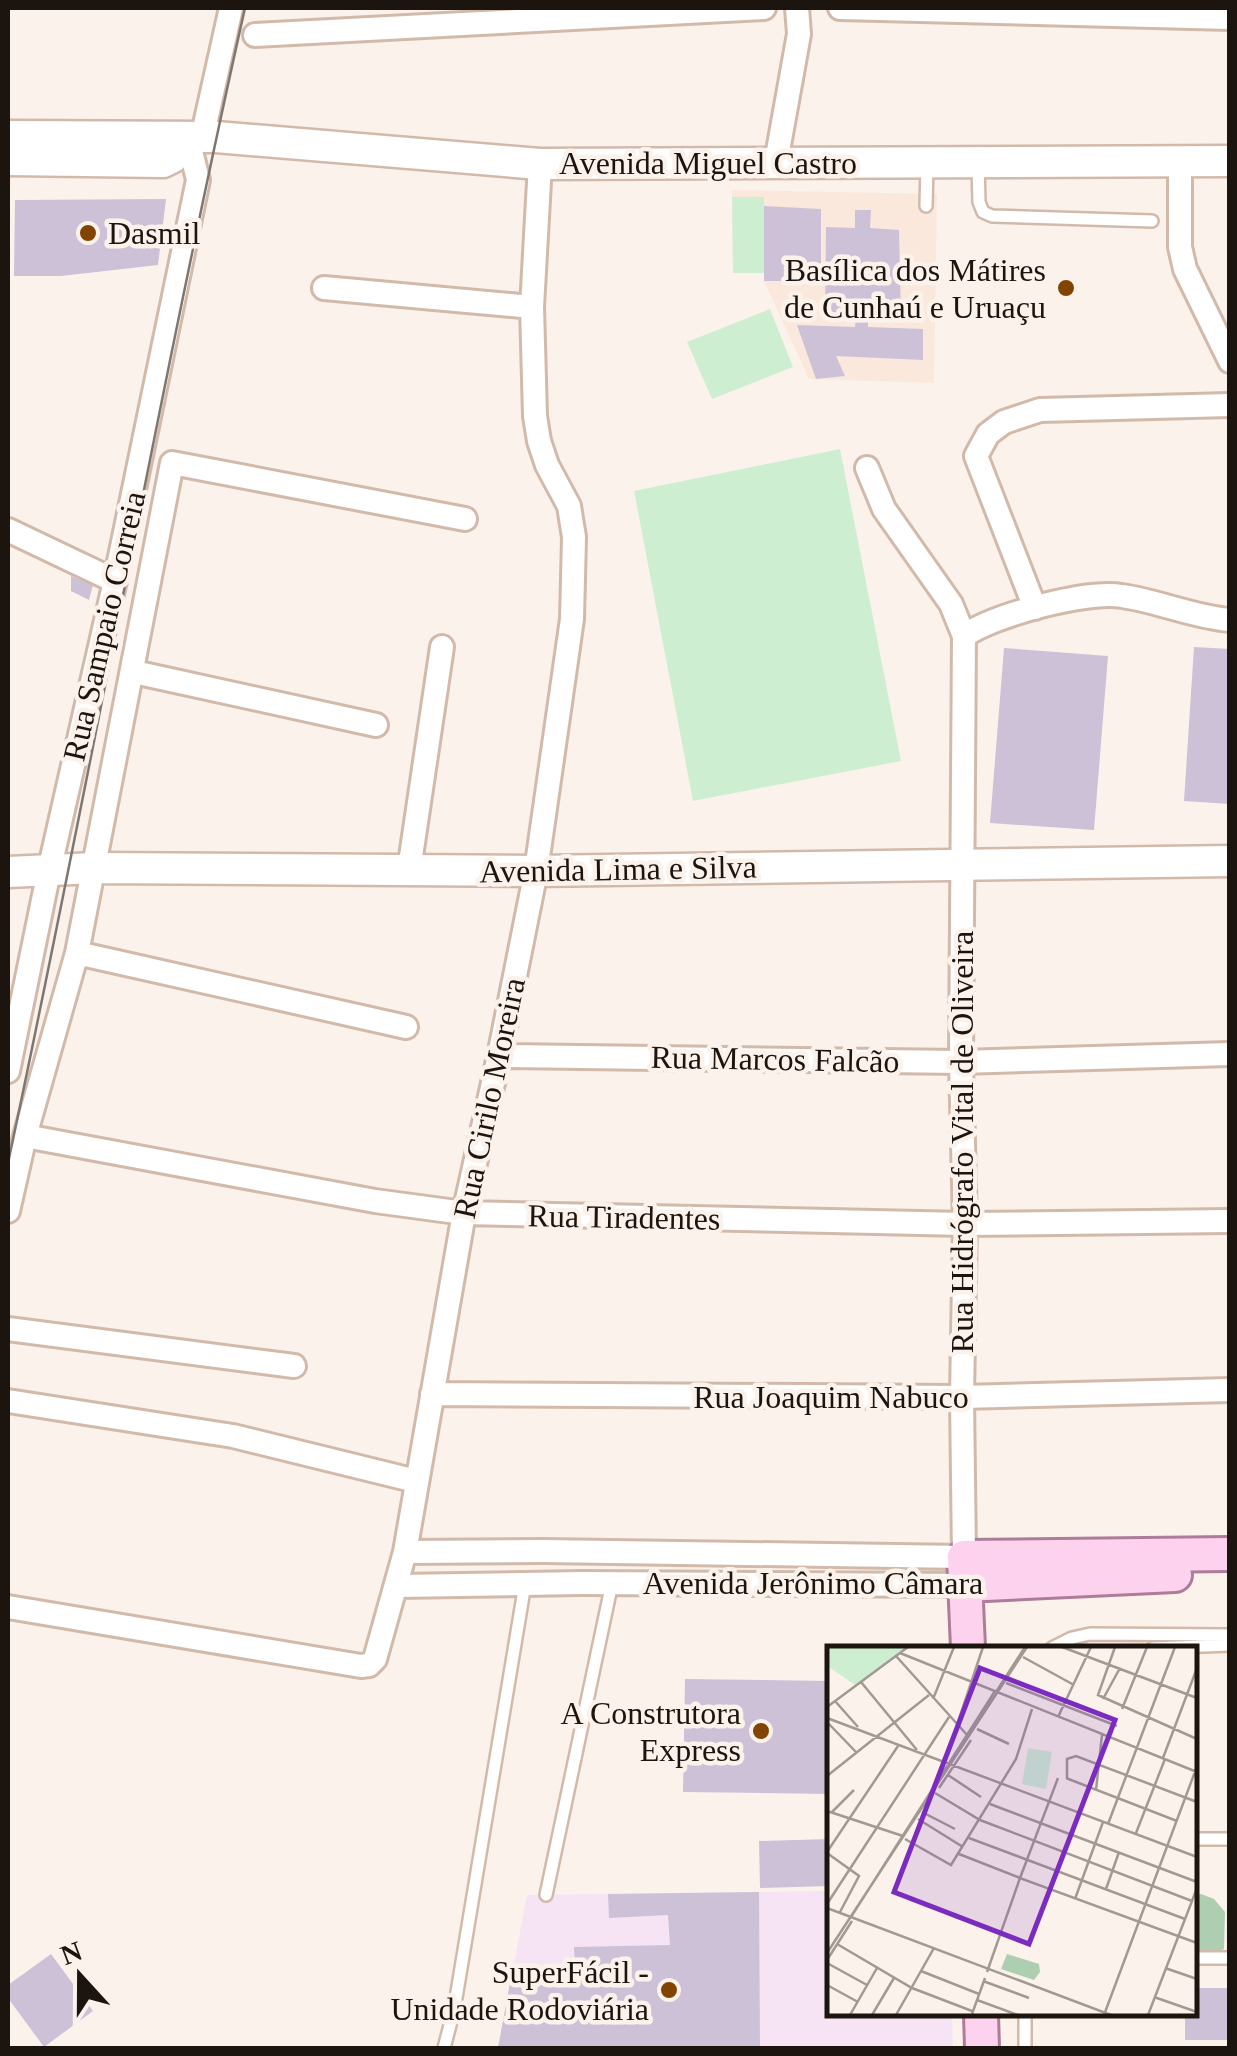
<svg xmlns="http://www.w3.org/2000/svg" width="1237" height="2056" font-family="Georgia,serif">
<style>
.commercial{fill:#f6e4f5}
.built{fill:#fbe8dc}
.green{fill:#ceeed1}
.forest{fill:#adceb1}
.building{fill:#ccc1d7}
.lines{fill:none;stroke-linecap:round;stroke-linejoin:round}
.service-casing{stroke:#d2baab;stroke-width:16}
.minor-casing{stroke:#d2baab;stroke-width:28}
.secondary-casing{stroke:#d2baab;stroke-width:35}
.primary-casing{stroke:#ad7c99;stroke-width:38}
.service{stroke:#fff;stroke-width:11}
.minor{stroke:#fff;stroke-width:22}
.secondary{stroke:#fff;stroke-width:30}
.primary{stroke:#fdd2ef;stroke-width:32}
.tram{stroke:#7e7670;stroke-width:2.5}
.poi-dot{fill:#814500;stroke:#fcf2ec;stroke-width:4}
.labels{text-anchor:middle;stroke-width:9;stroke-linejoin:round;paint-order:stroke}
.street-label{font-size:32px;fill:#1c140e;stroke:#fcf2ec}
.poi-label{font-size:32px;fill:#1c140e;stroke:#fcf2ec;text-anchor:end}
.inset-road{fill:none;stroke:#a29993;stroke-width:2.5}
.view{fill:#7b2cbf;fill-opacity:0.15;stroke:#7b2cbf;stroke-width:5}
.inset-edge{fill:none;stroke:#1c140e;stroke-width:5}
</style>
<rect width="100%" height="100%" fill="#fcf2ec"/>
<path class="commercial" d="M829 1891 830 2014H952L953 2048H498L527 1895Z"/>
<path class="built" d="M732 190 937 194 934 383 809 379 764 281 765 273H733Z"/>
<path class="green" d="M732 197H764L765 273H733Z
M770 309 793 367 712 399 687 342Z
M840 449 901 761 693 801 634 491Z"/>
<path class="forest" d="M1201 1894 1214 1899 1225 1912 1224 1949 1216 1952 1195 1950V1896Z"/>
<path class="building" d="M166 199 158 265 61 276H14L15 200Z
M764 206 821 209V281H764Z
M855 210H871L870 228 899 230 901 318 868 319V327L923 329V360L836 356 845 376 816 379 797 325 855 327 856 318H825L826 227 855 228Z
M71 576 93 585 89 600 71 591Z
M1194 647 1230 649V804L1184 801Z
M1004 648 1108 656 1094 830 990 823Z
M685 1679 830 1681V1794L683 1792Z
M830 1839V1886L760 1888 759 1841Z
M759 1892 760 2048H498L513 1966H575L574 1947 670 1945 668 1915 609 1918 608 1894Z
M51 1954 93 2011 44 2047 8 1998V1985Z
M1194 1988H1230V2040H1185V2014H1194Z"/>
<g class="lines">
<defs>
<path id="service" d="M978 166 979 202 983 212 992 216 1152 221
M926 206 927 165
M1052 1648 1072 1638 1090 1634 1230 1635
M1153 1648 1230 1645
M1194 1839H1230
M546 1895 612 1583
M1194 1958H1230
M1025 2014V2048
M444 2048 454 2010 525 1584"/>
<path id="minor" d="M840 8 1230 18
M255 35 764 8
M202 138 231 8
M776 162 799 34 797 8
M1180 162V247L1185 269 1230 361
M324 288 532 307
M8 530 115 581
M1035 608 976 456 988 434 1004 422 1040 410 1230 405
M964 636C994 615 1086 590 1122 596 1158 601 1193 617 1230 620
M134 672 376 725
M409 870 442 647
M77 953 406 1027
M499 1056 961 1062 1230 1054
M8 1071 49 871 115 581 198 180 188 138
M25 1136 375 1201 464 1213 965 1224 1230 1221
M8 1211 25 1136 77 953 172 463 465 519
M8 1329 294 1366
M432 1394 962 1397 1230 1390
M8 1401 233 1436 416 1481
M405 1552 543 1551 964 1557 962 1397 965 1224 961 1062 964 636 951 604 884 509 867 468
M397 1586 581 1583 965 1585
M8 1607 361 1666 369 1665 375 1659 405 1552 464 1213 499 1056 536 871 572 619 574 537 569 506 547 465 539 441 535 416 532 307 540 164"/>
<path id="secondary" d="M8 136 216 137 540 164 1230 161
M8 160 163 162 173 157 188 138
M8 872 95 868 536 871 1230 861"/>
<path id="primary" d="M965 1585 1175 1575
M968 1648 964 1557 1230 1554
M981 2014 982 2048"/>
</defs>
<use href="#service" class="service-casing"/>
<use href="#minor" class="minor-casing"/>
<use href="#secondary" class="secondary-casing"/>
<use href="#primary" class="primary-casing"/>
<use href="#service" class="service"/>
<use href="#minor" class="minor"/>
<use href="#secondary" class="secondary"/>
<use href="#primary" class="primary"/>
<path class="tram" d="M8 1163C90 779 159 391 245 8"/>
</g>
<g class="poi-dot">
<circle cx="88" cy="233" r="10"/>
<circle cx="1066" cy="288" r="10"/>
<circle cx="761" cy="1731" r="10"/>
<circle cx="669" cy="1990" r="10"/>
</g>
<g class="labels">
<g class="street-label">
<text x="708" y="174">Avenida Miguel Castro</text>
<text transform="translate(104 626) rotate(-77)" y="11">Rua Sampaio Correia</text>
<text transform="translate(618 869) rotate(-1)" y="11">Avenida Lima e Silva</text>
<text transform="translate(775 1059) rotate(1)" y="11">Rua Marcos Falcão</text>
<text transform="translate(489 1098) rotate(-78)" y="11">Rua Cirilo Moreira</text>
<text transform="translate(962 1142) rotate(-90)" y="11">Rua Hidrógrafo Vital de Oliveira</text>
<text transform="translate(624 1217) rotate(1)" y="11">Rua Tiradentes</text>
<text x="831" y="1408">Rua Joaquim Nabuco</text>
<text x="813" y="1594">Avenida Jerônimo Câmara</text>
</g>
<g class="poi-label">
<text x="108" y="244" text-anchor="start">Dasmil</text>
<text x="1046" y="281">Basílica dos Mátires<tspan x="1046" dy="37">de Cunhaú e Uruaçu</tspan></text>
<text x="741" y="1724">A Construtora<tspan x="741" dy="37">Express</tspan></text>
<text x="649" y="1983">SuperFácil -<tspan x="649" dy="37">Unidade Rodoviária</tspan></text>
</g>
</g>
<g transform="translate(827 1646)">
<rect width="370" height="370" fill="#fcf2ec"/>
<path d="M0 1H80L28 39 0 20ZM201 102 225 106 219 143 195 138Z" fill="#ceeed1"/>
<path d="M180 308 212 318 213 326 207 334 174 323Z" fill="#adceb1"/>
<path class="inset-road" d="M235 1 370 52M288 1 271 49 370 93M73 7 370 126M69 10 141 90M196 11 247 39M34 36 90 104M179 37 290 80M169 46 198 1M106 53 127 1M276 53 293 22M8 55 31 81M0 61 81 1M295 63 320 1M231 71 264 1M0 72 370 211M0 76 29 106M130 79 156 1M150 83 182 98M336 112 370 22M121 129 154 151M0 130 102 49M239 132 350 175M240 132V113L249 110 370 156M112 142 144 94M269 144 275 89M108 147 153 174 365 255M163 158 370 236M0 165 76 190M95 166 128 183M4 167 27 144M91 173 136 201M281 178 348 1M309 187 338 113M142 192 358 273M78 193 124 219 189 113 205 63M0 206 71 100M0 207 32 230 13 266M132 208 193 232 231 132M279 243 292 206M248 253 276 176M0 258 122 71M0 262 284 369M24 271 168 45M10 298 85 342 145 365M0 307 200 1M0 314 25 275M0 317 40 339M338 322 370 333M94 325 152 348M160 326 193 232 370 297M156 335 202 352M0 339 31 356M327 351 370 366M150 354 191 369M145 368 158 332M23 369 50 322M45 369 67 332M69 369 107 302M277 369 369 123M321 369 370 242"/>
<path class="view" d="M153 22 288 74 202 298 67 246Z"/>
<rect width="370" height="370" class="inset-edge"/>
</g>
<rect width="1237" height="2056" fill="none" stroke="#1c140e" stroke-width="20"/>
<g transform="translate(80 1976) rotate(339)" stroke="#fcf2ec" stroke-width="8" paint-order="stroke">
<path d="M0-8L18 38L0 25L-18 38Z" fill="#1c140e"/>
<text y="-15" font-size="28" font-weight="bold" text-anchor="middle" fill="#1c140e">N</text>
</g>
</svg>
